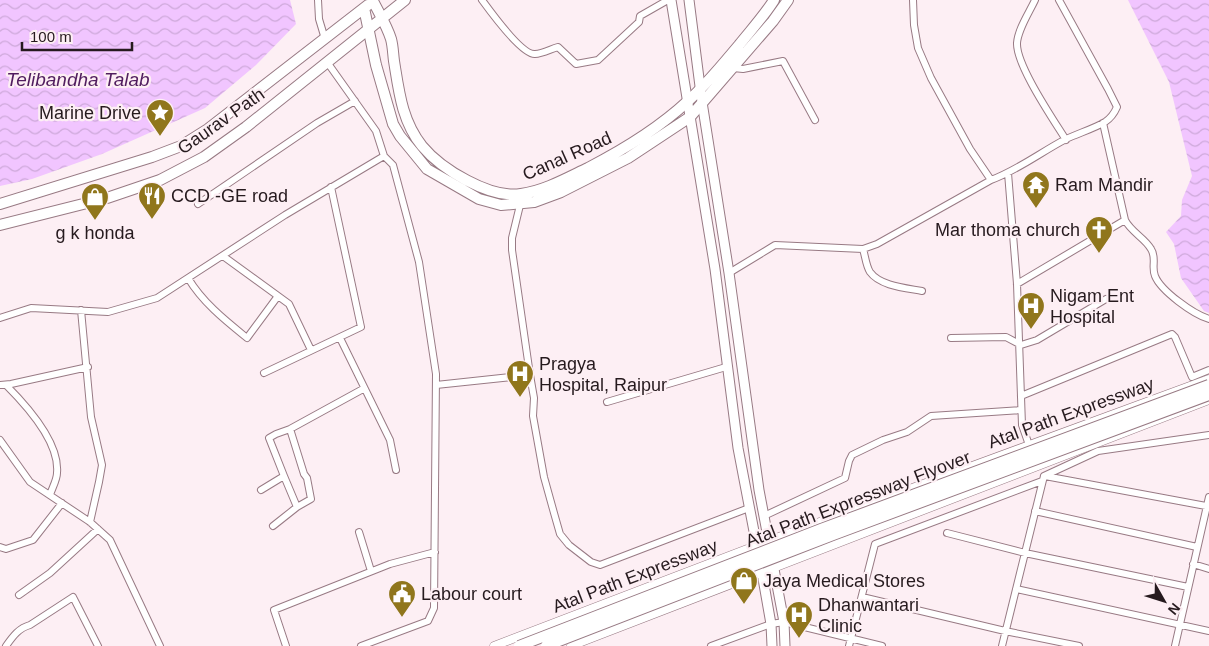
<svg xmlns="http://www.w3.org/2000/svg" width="1209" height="646" font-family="Arial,sans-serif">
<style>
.water{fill:url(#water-waves)}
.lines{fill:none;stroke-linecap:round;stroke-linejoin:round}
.minor-casing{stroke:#987a84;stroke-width:8}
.tertiary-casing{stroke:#987a84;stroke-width:9}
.secondary-casing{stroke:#987a84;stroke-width:11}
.primary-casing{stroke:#987a84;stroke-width:12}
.minor{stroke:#fff;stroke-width:6}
.tertiary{stroke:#fff;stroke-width:8}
.secondary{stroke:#fff;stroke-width:9}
.primary{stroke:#fff;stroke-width:10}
.trunk-bridge-casing{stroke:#987a84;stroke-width:12;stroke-linecap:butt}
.trunk-bridge{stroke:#fff;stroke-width:10}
.labels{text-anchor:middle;stroke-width:4.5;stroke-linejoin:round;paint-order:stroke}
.poi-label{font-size:18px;fill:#261a1e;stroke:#fdeff4;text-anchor:start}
.street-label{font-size:18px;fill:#261a1e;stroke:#fdeff4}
.water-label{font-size:19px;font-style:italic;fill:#511d5f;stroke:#fdeff4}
</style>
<defs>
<pattern id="water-waves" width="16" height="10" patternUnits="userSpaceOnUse" patternTransform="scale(1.25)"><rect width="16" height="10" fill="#f1c5ff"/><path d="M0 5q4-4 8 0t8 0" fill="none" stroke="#cea9da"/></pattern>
</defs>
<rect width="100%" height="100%" fill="#fdeff4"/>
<path class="water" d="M0 0H290L296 24 256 65 205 108 102 154 32 179 0 186Z
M1128 0H1209V313L1204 311 1181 278 1174 244 1166 232 1181 216 1182 200 1192 176 1169 82Z"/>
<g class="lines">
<defs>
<path id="minor" d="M318 0 319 19 325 39
M482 0C490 11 522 55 535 54 542 54 551 49 558 47L576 64 598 60 639 22 640 16 668 0
M913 0 914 25 918 48 931 78 970 149 991 180
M1035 0C1029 13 1018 29 1017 43 1016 65 1053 119 1066 140
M733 68 743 69 783 61 815 120
M1103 123 1125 220C1131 232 1145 238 1151 249 1157 258 1151 267 1155 276 1161 291 1193 314 1209 319
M1008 173 1017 284 1022 425 1029 445
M521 201 512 238V250L530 375 534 398 533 416 544 477 554 513 560 534 569 545 591 562 600 565 749 508
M198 204 317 123 355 101
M863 249C865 255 866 266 870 272 880 286 906 288 922 291
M223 256 289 304 311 350
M729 273 775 245 863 249 877 244 991 180C1018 170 1041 152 1066 139 1079 133 1093 129 1105 122 1111 118 1114 114 1117 107L1108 89 1059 0
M188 278C203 303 226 321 247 338L278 296
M1017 284 1125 220
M81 310 91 417 102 465 99 482 90 522
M0 318 31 308 108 312 157 298 285 215 384 156 376 131 327 62
M340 338 390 440 396 470
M951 338 1006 337 1021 345 1037 340 1106 299
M264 373 361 327 331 187
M0 385 11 384 88 367
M6 385C26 405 60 442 57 473 57 480 52 488 50 495
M436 385 530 375
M1021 396 1172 334 1175 337 1192 377 1209 370
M607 402 726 367
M0 440 30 482 90 522 110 540 160 646
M1044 476 1098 451 1209 435
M1045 476 1206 506
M261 490 284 476
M297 507 284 476 269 438 276 434 290 429 363 389
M1035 511 1197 547
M764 516 845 478 849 461 852 455 883 440 907 432 931 416 1021 410
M273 526 297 507 311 499 307 478 304 474 290 429
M359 532 371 571
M947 533 1025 553 1188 587
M0 547 6 549 33 540 62 503
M1193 564 1209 569
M1016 589 1209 631
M19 595 50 573 98 529
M862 597 1005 631 1079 646
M6 646C13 636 19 628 30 625L73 597 98 646
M286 646 274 610 390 564 435 552
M361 646 428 621 434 608 436 374 419 262 393 165 384 156
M711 646 771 624 784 622 882 646
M849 646 875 544 1042 481
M1002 646 1044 476
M1175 646 1209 497"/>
<path id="tertiary" d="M494 646 768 541 1209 379
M571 646 1209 400"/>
<path id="secondary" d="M671 0 715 269 738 448 762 573 771 624 772 646
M689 0 702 102 729 273 759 490 784 622 785 646"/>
<path id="primary" d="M373 1C379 13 387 26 391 39 393 46 393 54 394 61 399 92 402 121 422 146 441 169 490 199 521 194 544 191 567 178 588 168 623 150 659 128 688 101 707 84 723 64 739 45 751 30 764 16 774 0
M364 8 376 65 393 124 400 136 427 169 479 199 501 205 534 202 561 192 628 158 690 117 773 21 788 0
M0 204 152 157 181 146 208 129 368 5
M0 225 107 198 160 180 204 157 246 127 405 0"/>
</defs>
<use href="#minor" class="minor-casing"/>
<use href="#tertiary" class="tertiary-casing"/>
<use href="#secondary" class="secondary-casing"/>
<use href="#primary" class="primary-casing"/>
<use href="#minor" class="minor"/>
<use href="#tertiary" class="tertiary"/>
<use href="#secondary" class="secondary"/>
<use href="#primary" class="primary"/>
<defs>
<path id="trunk-bridge" d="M519 646 821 529 1209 385
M546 646 833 535 1209 395"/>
</defs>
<use href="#trunk-bridge" class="trunk-bridge-casing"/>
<use href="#trunk-bridge" class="trunk-bridge"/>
</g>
<defs>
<symbol id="sight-pin" viewBox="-11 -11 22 30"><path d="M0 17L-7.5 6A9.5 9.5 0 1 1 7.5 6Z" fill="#90761c" stroke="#fdeff4"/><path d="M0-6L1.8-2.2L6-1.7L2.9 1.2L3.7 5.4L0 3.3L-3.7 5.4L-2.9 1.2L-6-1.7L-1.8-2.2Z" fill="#fff"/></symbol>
<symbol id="temple-pin" viewBox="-11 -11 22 30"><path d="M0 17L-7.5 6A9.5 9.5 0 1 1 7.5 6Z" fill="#90761c" stroke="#fdeff4"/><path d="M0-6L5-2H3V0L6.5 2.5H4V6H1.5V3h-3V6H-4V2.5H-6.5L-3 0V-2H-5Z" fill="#fff"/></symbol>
<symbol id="restaurant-pin" viewBox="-11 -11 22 30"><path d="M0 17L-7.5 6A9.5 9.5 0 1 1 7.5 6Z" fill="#90761c" stroke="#fdeff4"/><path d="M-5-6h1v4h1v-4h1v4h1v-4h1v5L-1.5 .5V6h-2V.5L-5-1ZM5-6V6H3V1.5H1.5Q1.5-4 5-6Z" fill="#fff"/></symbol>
<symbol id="shop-pin" viewBox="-11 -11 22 30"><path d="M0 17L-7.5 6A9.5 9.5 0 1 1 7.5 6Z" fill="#90761c" stroke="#fdeff4"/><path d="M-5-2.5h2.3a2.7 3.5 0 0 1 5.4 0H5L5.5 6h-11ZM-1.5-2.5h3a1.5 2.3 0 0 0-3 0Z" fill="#fff"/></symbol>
<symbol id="church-pin" viewBox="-11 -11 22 30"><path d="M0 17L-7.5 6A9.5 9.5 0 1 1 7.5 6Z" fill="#90761c" stroke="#fdeff4"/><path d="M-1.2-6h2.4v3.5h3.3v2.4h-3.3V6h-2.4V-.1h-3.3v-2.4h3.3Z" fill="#fff"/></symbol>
<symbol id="hospital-pin" viewBox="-11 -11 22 30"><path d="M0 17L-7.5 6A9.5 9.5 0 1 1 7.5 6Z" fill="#90761c" stroke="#fdeff4"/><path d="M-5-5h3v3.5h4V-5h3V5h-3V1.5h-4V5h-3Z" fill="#fff"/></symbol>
<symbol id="civic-pin" viewBox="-11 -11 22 30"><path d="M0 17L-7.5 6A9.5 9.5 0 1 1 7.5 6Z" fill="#90761c" stroke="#fdeff4"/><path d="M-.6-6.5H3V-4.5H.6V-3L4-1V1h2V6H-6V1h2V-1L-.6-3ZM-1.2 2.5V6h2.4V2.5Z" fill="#fff"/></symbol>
</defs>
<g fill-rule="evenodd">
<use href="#sight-pin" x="144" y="97" width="32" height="43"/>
<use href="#temple-pin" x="1020" y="169" width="32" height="43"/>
<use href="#restaurant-pin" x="136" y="180" width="32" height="43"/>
<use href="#shop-pin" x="79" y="181" width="32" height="43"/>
<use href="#church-pin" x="1083" y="214" width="32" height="43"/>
<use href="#hospital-pin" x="1015" y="290" width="32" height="43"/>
<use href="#hospital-pin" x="504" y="358" width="32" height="43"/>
<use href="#shop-pin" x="728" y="565" width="32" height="43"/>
<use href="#civic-pin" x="386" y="578" width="32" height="43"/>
<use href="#hospital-pin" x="783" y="599" width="32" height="43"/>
</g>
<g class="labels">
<g class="poi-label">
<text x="141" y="119" text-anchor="end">Marine Drive</text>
<text x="1055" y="191">Ram Mandir</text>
<text x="171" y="202">CCD -GE road</text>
<text x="1080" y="236" text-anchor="end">Mar thoma church</text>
<text x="95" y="239" text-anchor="middle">g k honda</text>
<text x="1050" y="302">Nigam Ent<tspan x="1050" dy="21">Hospital</tspan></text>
<text x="539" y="370">Pragya<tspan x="539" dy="21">Hospital, Raipur</tspan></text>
<text x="763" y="587">Jaya Medical Stores</text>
<text x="421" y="600">Labour court</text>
<text x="818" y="611">Dhanwantari<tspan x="818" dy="21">Clinic</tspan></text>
</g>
<g class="street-label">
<text transform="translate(221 121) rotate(-35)" y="6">Gaurav Path</text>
<text transform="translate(567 156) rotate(-24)" y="6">Canal Road</text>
<text transform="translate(1071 413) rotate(-20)" y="6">Atal Path Expressway</text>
<text transform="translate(858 499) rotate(-21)" y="6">Atal Path Expressway Flyover</text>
<text transform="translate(635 576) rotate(-21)" y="6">Atal Path Expressway</text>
</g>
<g class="water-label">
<text x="78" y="86">Telibandha Talab</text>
</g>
</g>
<g transform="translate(1164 601) rotate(129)" stroke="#fdeff4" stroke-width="4" paint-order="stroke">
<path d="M0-4L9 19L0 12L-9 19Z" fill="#261a1e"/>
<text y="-8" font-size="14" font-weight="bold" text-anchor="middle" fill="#261a1e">N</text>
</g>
<path d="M22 42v8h110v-8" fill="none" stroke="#261a1e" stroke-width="2.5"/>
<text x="30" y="42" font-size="15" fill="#261a1e" stroke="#fdeff4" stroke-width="4" paint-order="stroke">100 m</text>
</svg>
